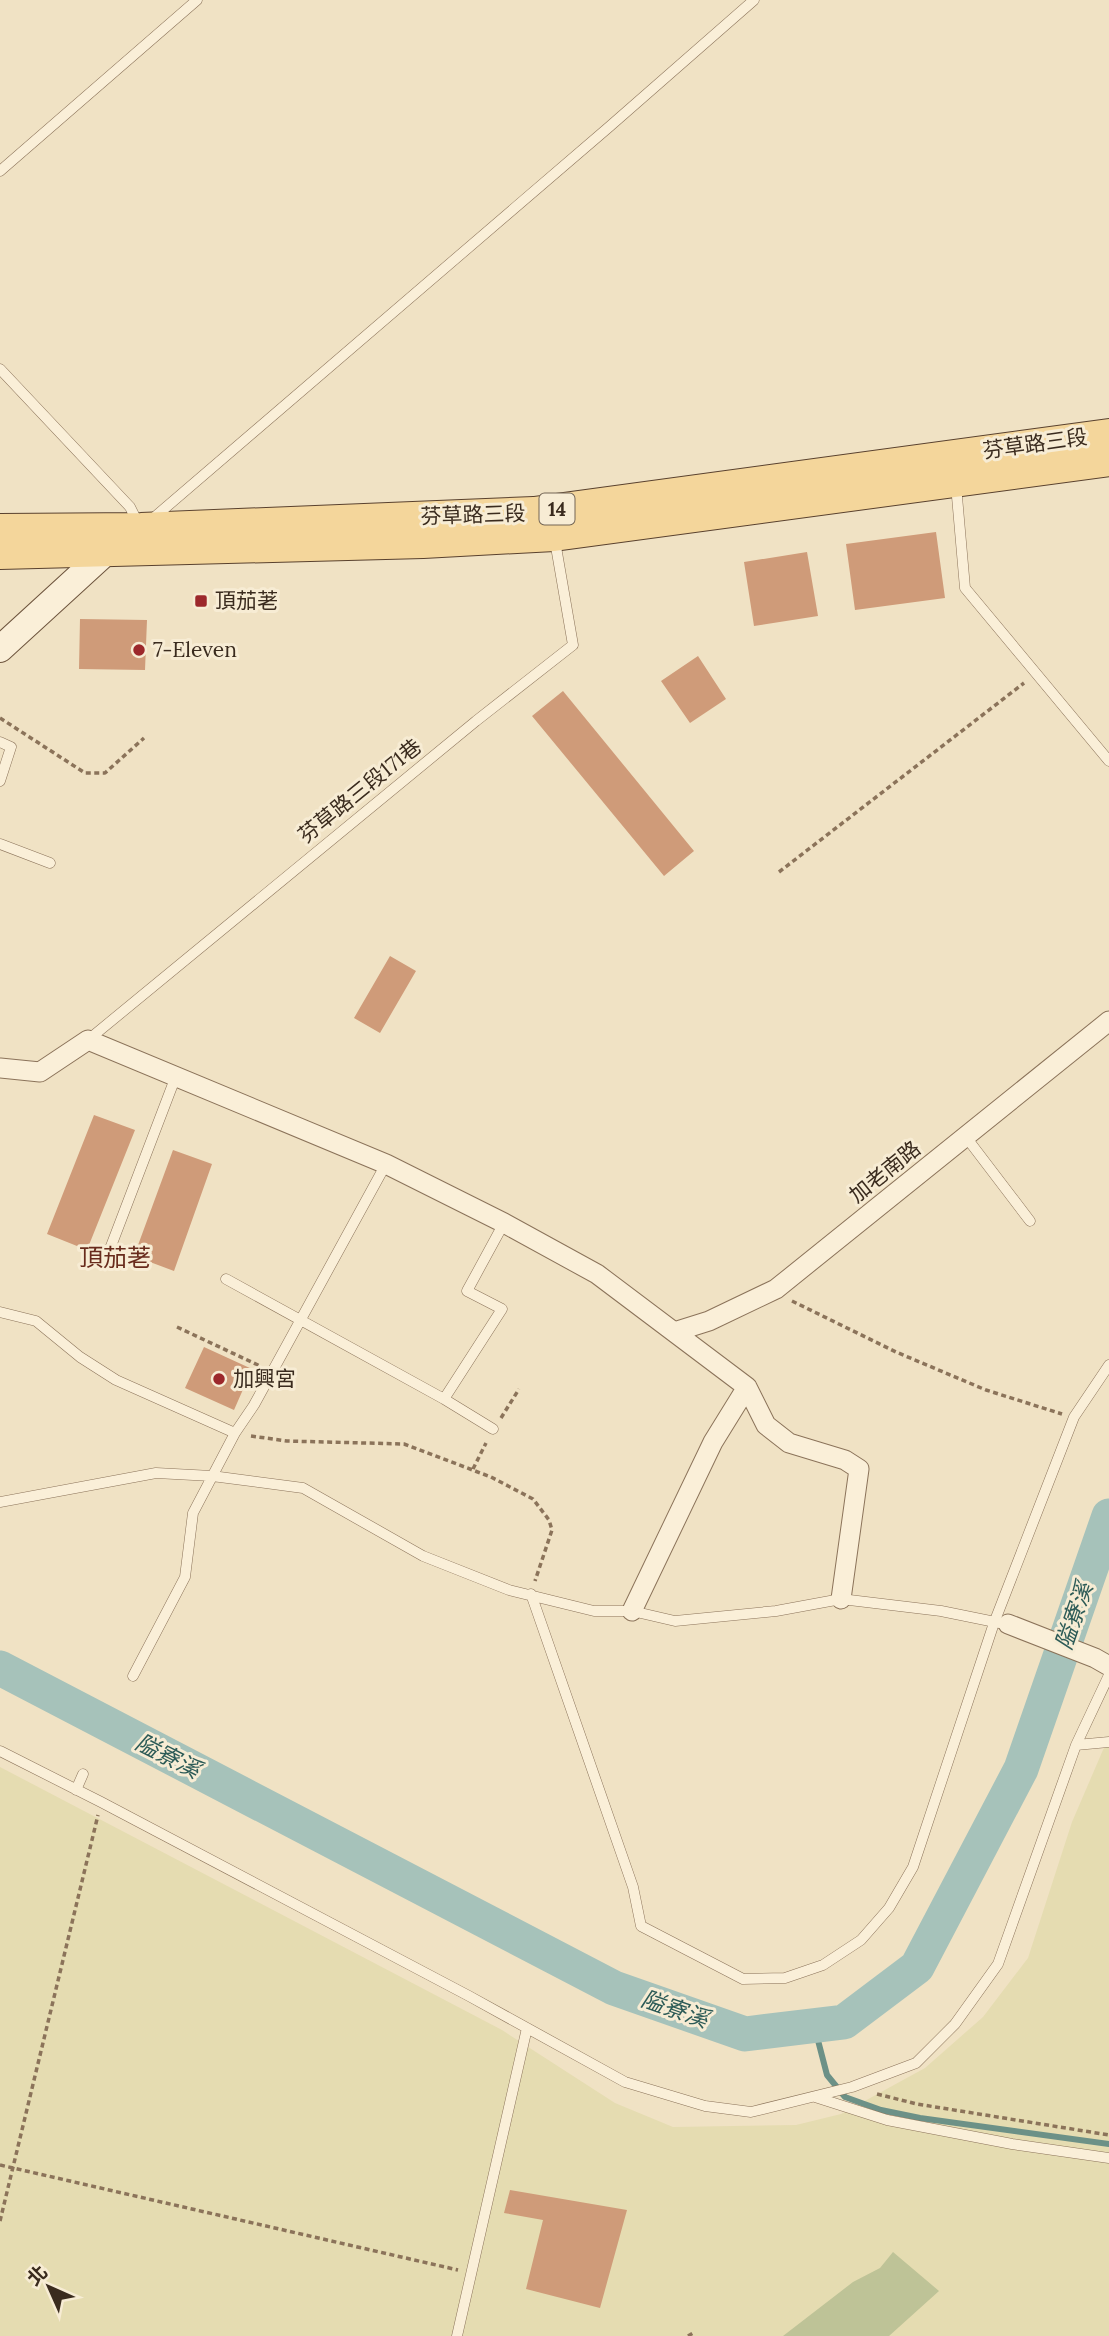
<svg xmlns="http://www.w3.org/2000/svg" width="1109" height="2336" font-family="Lora,'Noto Sans TC',serif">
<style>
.farmland{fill:#e5dcb1}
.cemetery{fill:#bec397}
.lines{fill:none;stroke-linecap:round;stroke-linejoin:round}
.stream{stroke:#6c9187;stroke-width:6}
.river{stroke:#a6c2ba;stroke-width:35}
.building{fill:#cf9b79}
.lane-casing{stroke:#8b735a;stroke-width:11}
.street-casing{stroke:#8b735a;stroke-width:21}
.secondary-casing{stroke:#6d543d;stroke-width:28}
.primary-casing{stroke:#59412e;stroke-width:32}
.path{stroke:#8b735a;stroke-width:3.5;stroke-dasharray:5 3.5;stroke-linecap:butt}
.lane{stroke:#faefd8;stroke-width:10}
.street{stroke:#faefd8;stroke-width:19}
.secondary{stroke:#faefd8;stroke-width:26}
.primary{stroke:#f4d69b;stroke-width:30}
.poi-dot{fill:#9c282b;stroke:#f7ecd4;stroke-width:2.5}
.labels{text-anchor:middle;stroke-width:6;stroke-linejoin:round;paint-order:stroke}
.shield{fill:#f7ecd4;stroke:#736555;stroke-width:2}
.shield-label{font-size:19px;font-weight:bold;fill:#3a2b1e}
.street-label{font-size:21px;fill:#3a2b1e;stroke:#f7ecd4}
.poi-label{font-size:21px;fill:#3a2b1e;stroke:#f7ecd4;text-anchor:start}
.water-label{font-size:23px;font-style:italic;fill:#2d5b57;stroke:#f7ecd4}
.quarter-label{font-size:24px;fill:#682b1c;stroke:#f7ecd4}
</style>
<rect width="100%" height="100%" fill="#f0e2c4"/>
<path class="farmland" d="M1109 1736V2336H0V1767L502 2030 615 2103 673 2127 796 2125 841 2114 925 2068 983 2017 1028 1958 1072 1822Z"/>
<path class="cemetery" d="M893 2252 939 2291 889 2336H783L853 2282 880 2268Z"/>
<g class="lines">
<path class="stream" d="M814 2025 827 2075 845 2097 881 2110 920 2118 1109 2144"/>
<path class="river" d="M0 1668 614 1988 745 2034 844 2022 917 1967 1021 1769 1109 1516"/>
</g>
<path class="building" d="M936 532 945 598 855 610 846 544Z
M807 552 818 616 754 626 744 562Z
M80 619 147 620 145 670 79 669Z
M698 656 726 699 690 723 661 681Z
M563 691 694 851 664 876 532 716Z
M390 956 416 971 380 1033 354 1018Z
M94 1115 135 1130 87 1250 47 1234Z
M173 1150 212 1164 174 1271 134 1256Z
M204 1347 252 1369 234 1410 185 1388Z
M510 2190 627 2210 600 2308 526 2289 543 2220 504 2213Z"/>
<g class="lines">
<defs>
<path id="lane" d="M0 171 197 0
M0 369 130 507 139 525
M956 485 965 588 1109 761
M150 521 609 127 754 0
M0 742 11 747 0 781
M0 844 50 863
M88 1040 476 721 573 645 555 541
M966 1137 1030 1221
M108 1254 176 1076
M226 1279 444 1399 493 1429
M0 1312 36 1321 80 1357 116 1380 235 1433
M444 1399 502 1309 467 1291 504 1223
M0 1502 156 1473 212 1476 303 1488 423 1556 509 1590 594 1611H632L675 1621 776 1611 841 1599 941 1611 1000 1623
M531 1594 633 1887 641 1926 743 1979 785 1978 823 1965 861 1940 889 1908 913 1867 994 1623 1074 1417 1109 1365
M133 1676 185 1577 193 1513 235 1433 254 1405 386 1164
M1076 1745 1109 1742
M0 1751 101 1802 469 1996 625 2082 705 2106 751 2112 852 2087 916 2063 955 2024 998 1964 1076 1745 1109 1675
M76 1790 83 1774
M815 2097 887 2120 1012 2144 1109 2158
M457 2336 527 2028"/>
<path id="street" d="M0 1068 40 1072 88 1040 386 1164 504 1223 597 1274 747 1387 766 1425 789 1443 845 1460 859 1469 841 1599
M674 1332 709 1321 776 1289 1109 1021
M632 1611 713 1442 747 1387
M1008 1624 1095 1658 1109 1666"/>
<path id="secondary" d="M0 649 106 552 117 545"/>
<path id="primary" d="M0 529 141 528 534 512 1109 434
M0 554 423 543 554 536 1109 461"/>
</defs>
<use href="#lane" class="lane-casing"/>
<use href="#street" class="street-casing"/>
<use href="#secondary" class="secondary-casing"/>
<use href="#primary" class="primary-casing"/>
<path class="path" d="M0 718 85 773H105L144 738
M779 872 1024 683
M792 1301 896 1352 986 1390 1062 1414
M177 1327 260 1366
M501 1418 519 1389
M251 1436 287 1441 404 1444 491 1477 533 1499 549 1520 552 1530 535 1581
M473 1469 486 1443
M877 2094 917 2104 1109 2135
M0 2165 458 2270
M0 2221 98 1815
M688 2336 693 2333"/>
<use href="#lane" class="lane"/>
<use href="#street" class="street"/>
<use href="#secondary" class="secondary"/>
<use href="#primary" class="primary"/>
</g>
<g class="poi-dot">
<rect x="194" y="594" width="14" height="14" rx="3.5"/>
<circle cx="139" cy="650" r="7"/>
<circle cx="219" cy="1379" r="7"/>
</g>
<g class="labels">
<rect class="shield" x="539.5" y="493.5" width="35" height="31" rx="5"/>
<g class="shield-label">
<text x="557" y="516">14</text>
</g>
<g class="street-label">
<text transform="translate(1035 444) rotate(-8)" y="7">芬草路三段</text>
<text transform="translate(473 515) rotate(-2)" y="7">芬草路三段</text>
<text transform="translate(360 791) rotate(-39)" y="7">芬草路三段171巷</text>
<text transform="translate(885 1172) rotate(-39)" y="7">加老南路</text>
</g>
<g class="poi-label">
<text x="215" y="608">頂茄荖</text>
<text x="153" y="657">7-Eleven</text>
<text x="233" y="1386">加興宮</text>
</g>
<g class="water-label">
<text transform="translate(1074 1616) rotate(-71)" y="8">隘寮溪</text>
<text transform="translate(168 1756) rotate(27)" y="8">隘寮溪</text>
<text transform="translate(675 2009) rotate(19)" y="8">隘寮溪</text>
</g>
<g class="quarter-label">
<text x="115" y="1266">頂茄荖</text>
</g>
</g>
<g transform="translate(49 2287) rotate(315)" stroke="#f7ecd4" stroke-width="5" paint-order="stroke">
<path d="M0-5L12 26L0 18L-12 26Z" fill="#3a2b1e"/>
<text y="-10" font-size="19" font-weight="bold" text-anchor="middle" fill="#3a2b1e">北</text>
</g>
</svg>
